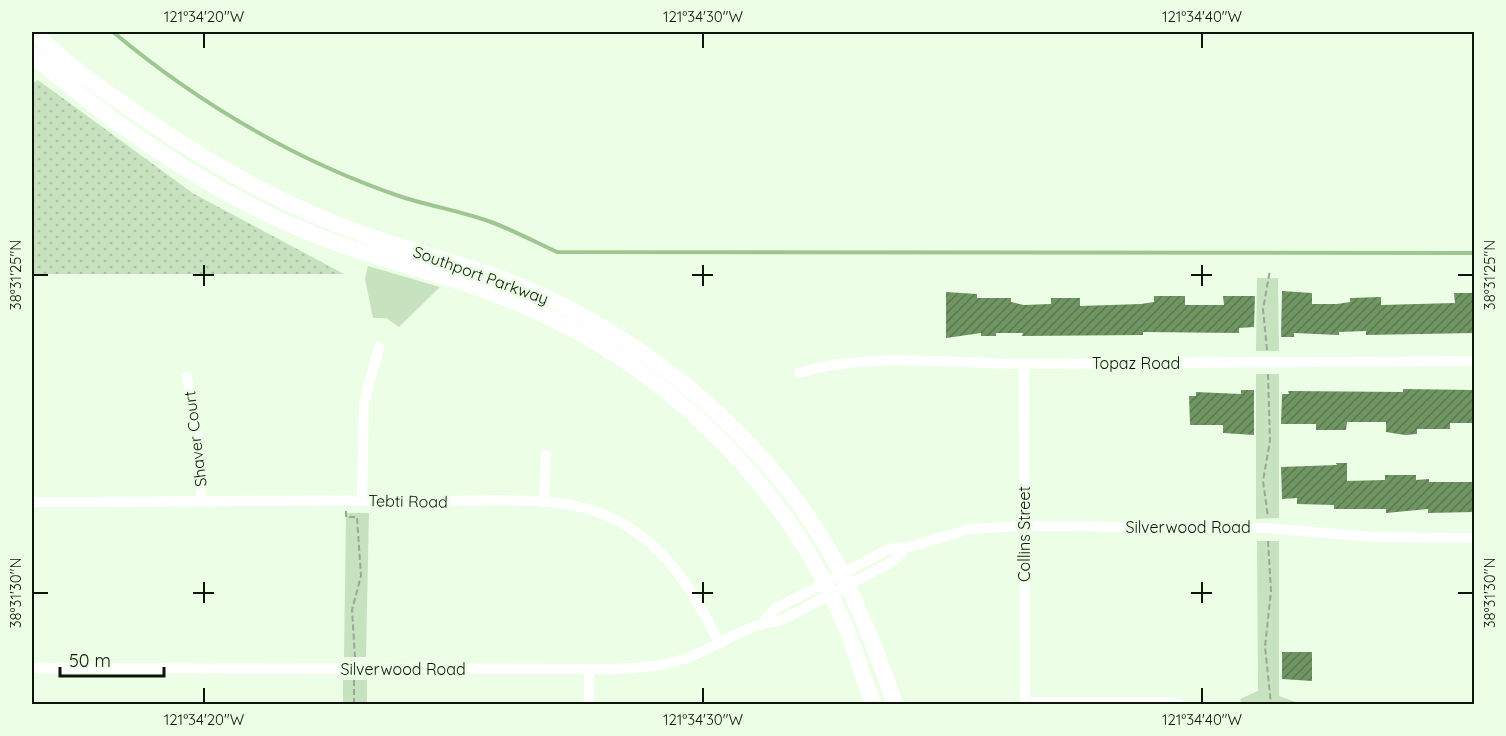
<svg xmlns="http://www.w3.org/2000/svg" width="1506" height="736" font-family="Quicksand,sans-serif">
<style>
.grass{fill:url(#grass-dots)}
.park{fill:#c7e2bf}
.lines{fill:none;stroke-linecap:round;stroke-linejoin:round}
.stream{stroke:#9ec691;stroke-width:4}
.building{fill:url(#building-hatch)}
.path{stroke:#99a894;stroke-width:2;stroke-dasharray:6 3;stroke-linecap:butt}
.street{stroke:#fff;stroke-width:10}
.secondary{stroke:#fff;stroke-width:16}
.ticks{fill:none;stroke:#0d150b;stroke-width:2}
.labels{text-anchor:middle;stroke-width:6;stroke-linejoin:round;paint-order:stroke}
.street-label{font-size:16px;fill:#0d150b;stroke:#ecffe6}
.neatline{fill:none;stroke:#0d150b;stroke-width:2}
.ticks-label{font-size:15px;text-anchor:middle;fill:#0d150b}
</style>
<defs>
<pattern id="grass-dots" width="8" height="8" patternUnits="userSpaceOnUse" patternTransform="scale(1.5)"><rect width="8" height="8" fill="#c7e2bf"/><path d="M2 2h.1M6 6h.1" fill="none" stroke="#aac1a3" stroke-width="1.8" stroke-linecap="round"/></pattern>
<pattern id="building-hatch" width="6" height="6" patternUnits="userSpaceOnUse" patternTransform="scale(1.5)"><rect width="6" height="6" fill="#6f9563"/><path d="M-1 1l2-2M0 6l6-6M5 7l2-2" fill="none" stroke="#5a7850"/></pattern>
</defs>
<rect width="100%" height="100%" fill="#ecffe6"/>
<path class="grass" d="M38 80 194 194 344 274H32V83Z"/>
<path class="park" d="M368 266 440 287 399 327 386 318H373L365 279Z
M1257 278H1278L1279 351H1256Z
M1256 374H1279V518L1256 519Z
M346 513H369L366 657H344Z
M1257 541H1279V696L1301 704H1242L1240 699 1258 691Z
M343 680H367V704H343Z"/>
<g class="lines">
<path class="stream" d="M113 32C197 102 295 160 399 196 429 206 461 211 491 222 513 230 535 242 557 252L1474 253"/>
</g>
<path class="building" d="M1282 291 1312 293V304H1337L1350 302V298L1381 297V305L1455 303 1454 293H1474V333L1366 335V331L1339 332V335L1294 333V337H1281Z
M946 292 977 294V298H1011V302L1024 305 1051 304V298H1080V306L1141 304 1154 302V296H1185V305H1224L1223 296H1255L1254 327 1239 328V333L1143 332V335L1022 336 1023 333H996V336H981V333L946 338Z
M1403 389 1474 390V423H1450V429H1417V434L1405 435 1386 432V422H1347L1346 430H1316V424H1281L1282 394H1289L1288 391 1403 392Z
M1241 390H1254V435L1223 433V425H1190L1189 396H1196V392L1241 394Z
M1336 463H1347V481L1385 480V475H1416V480L1429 479V482H1474V512L1428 513V509L1386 513V509H1334V505L1297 504V498L1282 499 1281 467 1337 465Z
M1282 652H1312V681L1282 679Z"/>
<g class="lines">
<path class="path" d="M1267 350 1263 309 1270 270
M1268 374 1270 441 1263 481 1268 517
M346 511V517H357L361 576 352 610 355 657
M1268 541 1271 591 1265 647 1271 704
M354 704V680"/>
<path class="street" d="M1024 364 1025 704
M799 373C871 351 950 364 1025 364 1175 364 1325 362 1474 361
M187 377 196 423 202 501
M362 500 364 403 379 347
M32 502C164 502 297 499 430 501 489 502 559 492 614 519 667 545 694 593 720 644
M544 502 546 455
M905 548 970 529 1022 526 1268 528 1373 537 1474 538
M32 668 612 669C635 668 658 667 681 660 715 650 745 623 780 621L894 561 905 548 889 549 775 609 764 622
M589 669V704
M1025 702H1166L1178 704"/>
<path class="secondary" d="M34 32C62 62 99 87 132 110 210 164 278 204 368 236 421 255 478 267 530 290 639 338 737 416 806 514 846 571 872 638 895 704
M32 54C110 122 200 185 296 227 369 259 448 273 522 305 662 364 783 480 843 621 855 648 863 677 873 704"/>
</g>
<path class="ticks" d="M204 33V48M703 33V48M1202 33V48M204 265V286M703 265V286M1202 265V286M33 275H48M193 275H214M692 275H713M1191 275H1212M1458 275H1473M204 582V603M703 582V603M1202 582V603M33 593H48M193 593H214M692 593H713M1191 593H1212M1458 593H1473M204 688V703M703 688V703M1202 688V703"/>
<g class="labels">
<g class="street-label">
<text transform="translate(481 275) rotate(20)" y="6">Southport Parkway</text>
<text x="1136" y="369">Topaz Road</text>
<text transform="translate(195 439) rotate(-97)" y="6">Shaver Court</text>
<text transform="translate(408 501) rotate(1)" y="6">Tebti Road</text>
<text x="1188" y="533">Silverwood Road</text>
<text transform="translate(1024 534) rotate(-90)" y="6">Collins Street</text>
<text x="403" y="675">Silverwood Road</text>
</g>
</g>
<rect width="1506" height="736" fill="none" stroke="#ecffe6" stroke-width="66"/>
<path d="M60 667v9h104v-9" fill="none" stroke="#0d150b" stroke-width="3"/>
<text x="69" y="667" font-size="18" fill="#0d150b" stroke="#ecffe6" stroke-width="4.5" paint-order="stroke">50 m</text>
<rect x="33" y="33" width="1440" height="670" class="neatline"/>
<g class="ticks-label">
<text x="204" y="22">121°34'20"W</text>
<text x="703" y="22">121°34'30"W</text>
<text x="1202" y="22">121°34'40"W</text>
<text transform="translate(1490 275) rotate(-90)" y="5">38°31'25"N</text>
<text transform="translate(16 275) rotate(-90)" y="5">38°31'25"N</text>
<text transform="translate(1490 593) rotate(-90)" y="5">38°31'30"N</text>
<text transform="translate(16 593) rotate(-90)" y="5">38°31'30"N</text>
<text x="204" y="725">121°34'20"W</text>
<text x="703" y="725">121°34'30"W</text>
<text x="1202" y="725">121°34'40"W</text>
</g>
</svg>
